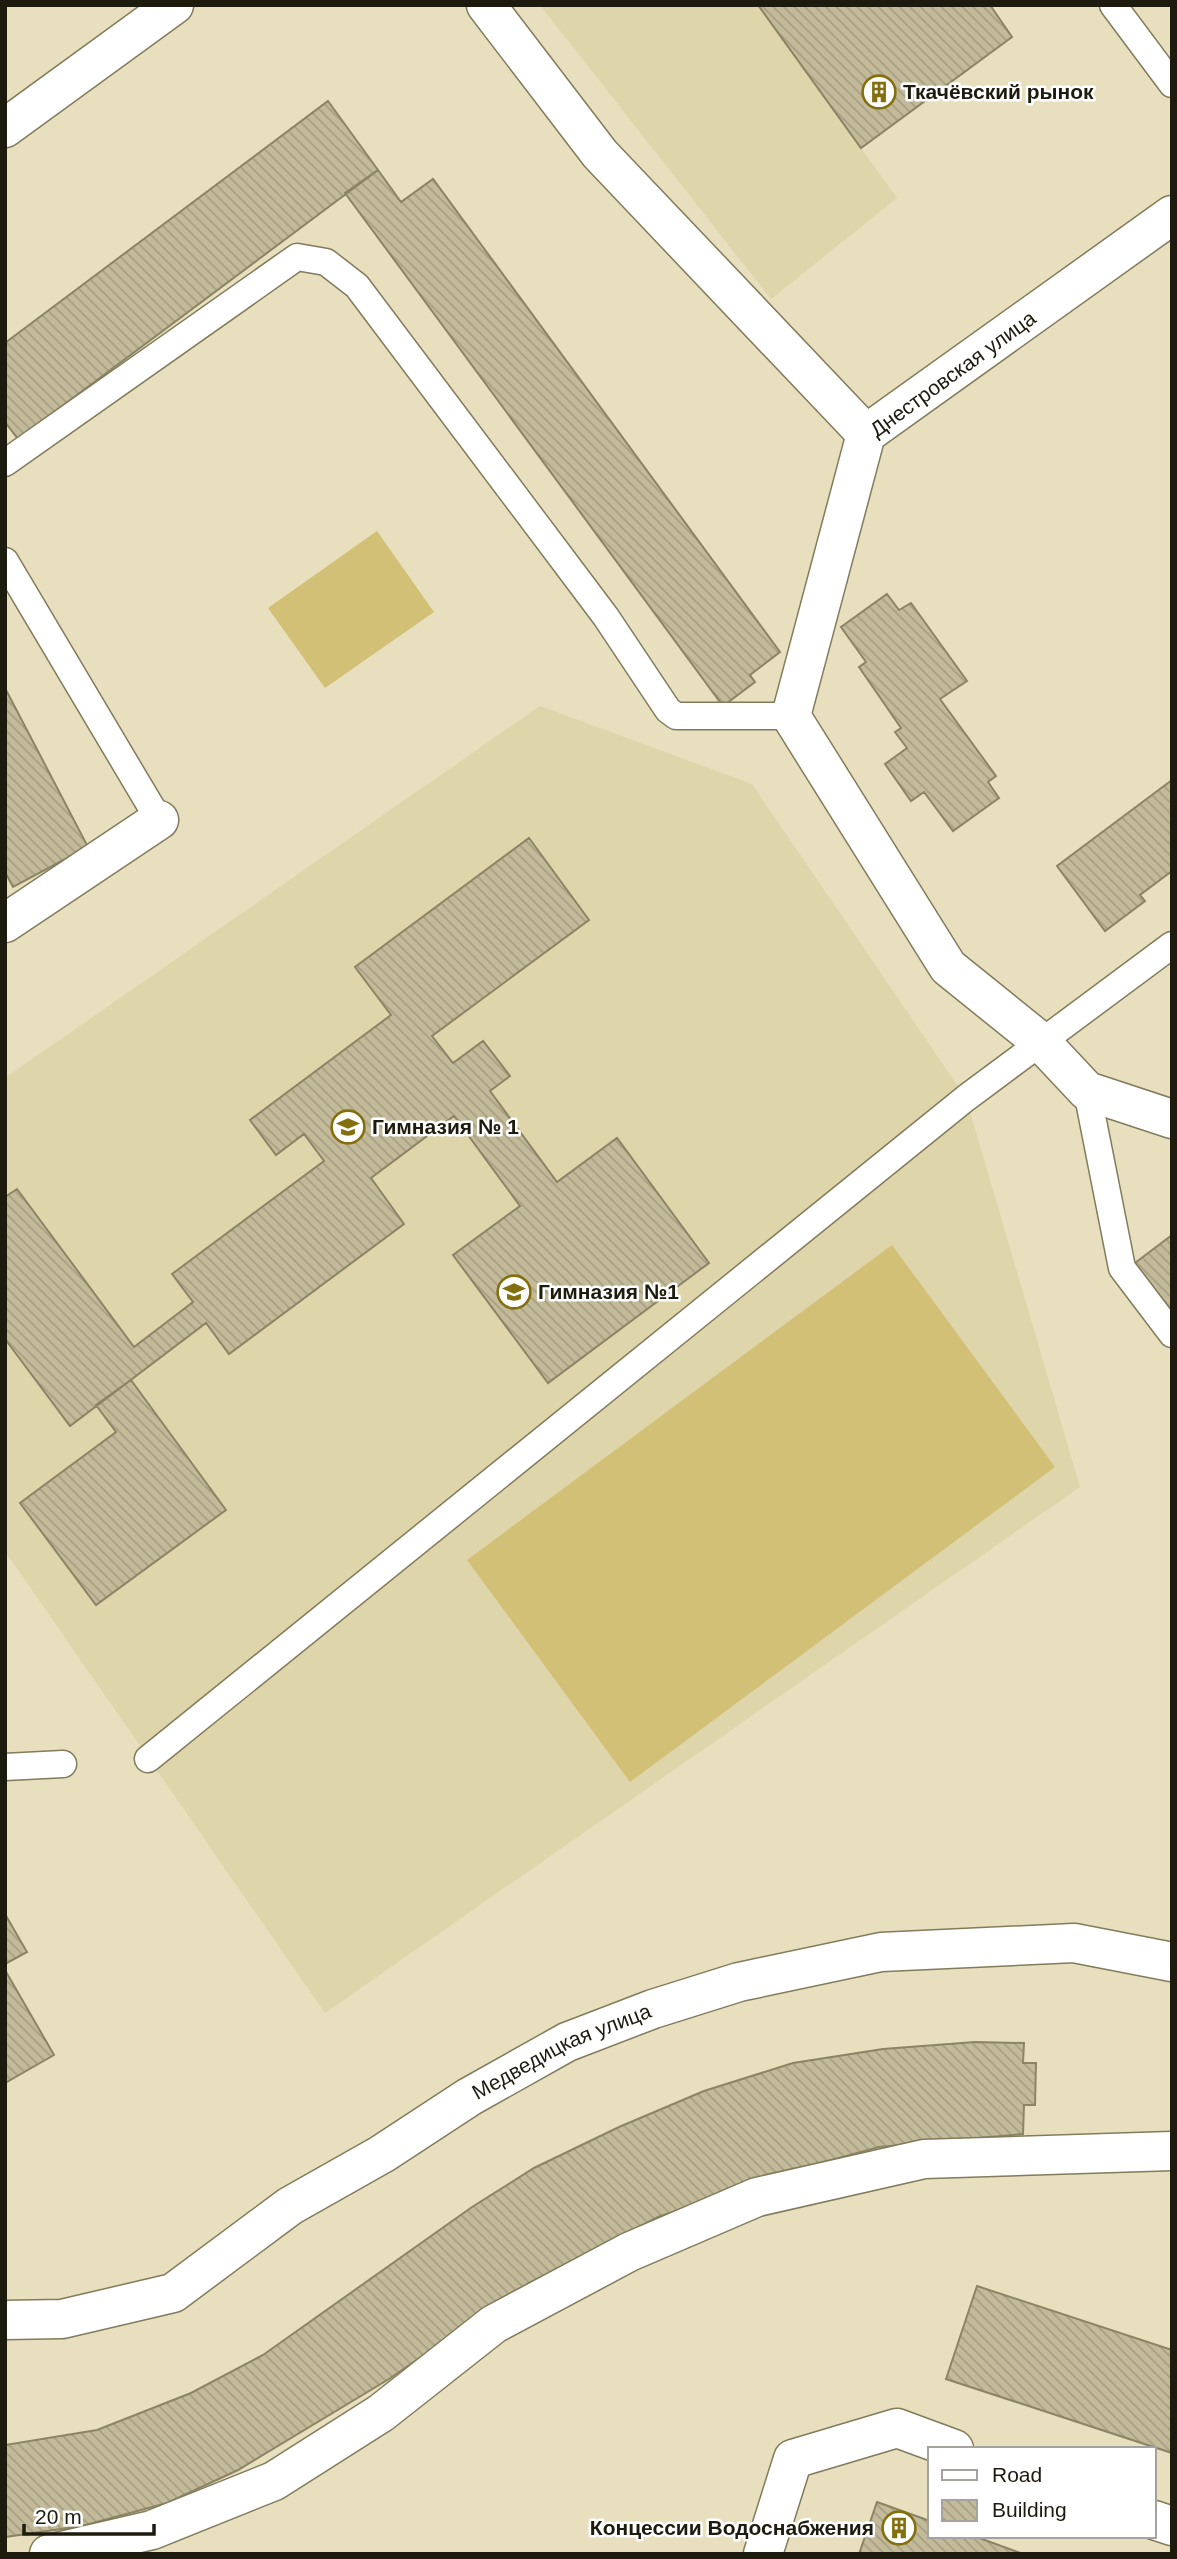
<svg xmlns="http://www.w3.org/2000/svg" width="1177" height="2559" font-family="Helvetica,sans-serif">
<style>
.built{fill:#ded5ab}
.grass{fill:#d2c076}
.building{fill:url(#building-back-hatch);stroke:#8c8565;stroke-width:2}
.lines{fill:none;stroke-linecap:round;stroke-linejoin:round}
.lane-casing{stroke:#827b5c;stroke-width:29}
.street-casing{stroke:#827b5c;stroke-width:41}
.lane{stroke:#fff;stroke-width:26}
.street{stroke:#fff;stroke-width:38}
.labels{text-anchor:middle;stroke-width:5;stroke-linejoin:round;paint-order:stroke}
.poi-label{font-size:21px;font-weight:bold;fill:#1d1a0e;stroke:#fff;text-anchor:start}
.street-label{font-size:21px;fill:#1d1a0e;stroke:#fff}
</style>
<defs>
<pattern id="building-back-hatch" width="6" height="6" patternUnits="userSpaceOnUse" patternTransform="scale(1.75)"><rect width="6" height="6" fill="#c2ba99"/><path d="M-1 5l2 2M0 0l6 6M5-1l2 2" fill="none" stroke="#a69f83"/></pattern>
</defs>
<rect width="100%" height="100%" fill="#e7dfbd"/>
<path class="built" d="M540 5H758L897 198 771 299Z
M540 706 752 784 966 1098 1080 1487 325 2013 5 1551V1078Z"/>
<path class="grass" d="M377 531 434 612 325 688 268 608Z
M892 1245 1055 1467 630 1782 467 1560Z"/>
<path class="building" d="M758 5H990L1012 37 861 148Z
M328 101 378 170 18 439 5 422V343Z
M378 170 401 202 433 179 780 652 750 675 755 682 723 706 345 193Z
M887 594 899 610 911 603 967 681 940 699 996 776 988 782 999 798 953 831 924 792 911 801 885 764 907 748 895 732 901 728 859 667 866 662 841 627Z
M5 688 88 847 13 887 5 872Z
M1172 780V871L1140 895 1145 901 1105 931 1057 866Z
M529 838 589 920 432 1036 453 1063 483 1041 510 1076 490 1091 557 1182 617 1138 709 1263 548 1383 453 1255 520 1206 454 1116 371 1178 404 1224 229 1354 206 1323 70 1426 5 1339V1197L17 1189 134 1347 193 1302 172 1274 324 1161 304 1134 276 1155 250 1120 391 1015 355 967Z
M1172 1235V1312L1135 1263Z
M131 1380 226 1510 96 1605 20 1503 116 1432 96 1405Z
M5 1914 27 1952 5 1964Z
M5 1970 54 2055 5 2083Z
M975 2042 1024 2043 1023 2063H1036L1035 2105H1024L1023 2134 879 2147 799 2169 658 2217 529 2283 389 2379 238 2470 167 2503 82 2526 5 2537V2445L97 2430 191 2393 263 2355 472 2207 534 2168 619 2127 704 2091 793 2063 883 2049Z
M977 2286 1172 2350V2453L946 2379Z
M877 2502 930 2521V2536H974L1023 2554H859Z"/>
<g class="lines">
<defs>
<path id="lane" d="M1113 5 1172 84
M5 463 297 257 326 262 357 286 606 617 668 710 676 716H791
M5 561 159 820
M1087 1091 1122 1268 1172 1334
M148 1759 966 1098 1172 945
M5 1767 63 1764"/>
<g id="street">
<path d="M486 5 600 154 866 434"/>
<path d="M5 128 174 5"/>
<path d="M1172 215 866 434 791 716 948 967 1041 1042 1087 1091 1172 1119"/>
<path d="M5 923 159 820"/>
<path id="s1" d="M5 2320 62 2319 173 2293 290 2206 382 2154 469 2097 567 2042 653 2009 739 1982 881 1952 1074 1943 1172 1962"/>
<path d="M1154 2520 1172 2526"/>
<path d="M49 2554 152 2530 274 2481 381 2413 494 2324 629 2252 757 2197 924 2159 1172 2151"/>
<path d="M763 2554 793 2459 897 2428 954 2449"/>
</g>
</defs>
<use href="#lane" class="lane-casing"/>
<use href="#street" class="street-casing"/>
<use href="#lane" class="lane"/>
<use href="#street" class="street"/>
</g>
<defs>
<symbol id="building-ring" viewBox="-11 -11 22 22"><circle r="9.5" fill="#fff" stroke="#836f0e" stroke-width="1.5"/><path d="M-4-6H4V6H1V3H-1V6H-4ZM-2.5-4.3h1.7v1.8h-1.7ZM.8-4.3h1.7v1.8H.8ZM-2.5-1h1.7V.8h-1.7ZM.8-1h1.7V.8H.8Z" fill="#836f0e"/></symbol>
<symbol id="school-ring" viewBox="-11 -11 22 22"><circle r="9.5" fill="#fff" stroke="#836f0e" stroke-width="1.5"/><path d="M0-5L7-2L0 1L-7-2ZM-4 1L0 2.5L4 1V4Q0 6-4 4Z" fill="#836f0e"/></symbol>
</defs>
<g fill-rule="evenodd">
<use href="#building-ring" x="860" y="73" width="38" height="38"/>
<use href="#school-ring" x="329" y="1108" width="38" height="38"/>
<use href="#school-ring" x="495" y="1273" width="38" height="38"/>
<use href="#building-ring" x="880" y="2509" width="38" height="38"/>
</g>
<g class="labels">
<g class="poi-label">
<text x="903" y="99">Ткачёвский рынок</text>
<text x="372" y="1134">Гимназия № 1</text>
<text x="538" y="1299">Гимназия №1</text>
<text x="874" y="2535" text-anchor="end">Концессии Водоснабжения</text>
</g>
<g class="street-label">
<text transform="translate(953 374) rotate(-36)" y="7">Днестровская улица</text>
<text dy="7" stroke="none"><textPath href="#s1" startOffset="630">Медведицкая улица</textPath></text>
</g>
</g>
<rect width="1177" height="2559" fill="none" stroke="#1d1a0e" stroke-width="14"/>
<rect x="928" y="2447" width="228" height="91" fill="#ffffff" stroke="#a5a39f" stroke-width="2"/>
<rect x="942" y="2470" width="35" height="10" fill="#ffffff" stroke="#a5a39f" stroke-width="2"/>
<text x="992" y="2482" font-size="21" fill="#1d1a0e">Road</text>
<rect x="942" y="2500" width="35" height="21" fill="url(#building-back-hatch)" stroke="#a5a39f" stroke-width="2"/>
<text x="992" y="2517" font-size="21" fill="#1d1a0e">Building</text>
<path d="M24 2524v10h130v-10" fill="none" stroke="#1d1a0e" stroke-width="3.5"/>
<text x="35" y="2524" font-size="21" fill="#1d1a0e" stroke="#ffffff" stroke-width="5" paint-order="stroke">20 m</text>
</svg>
